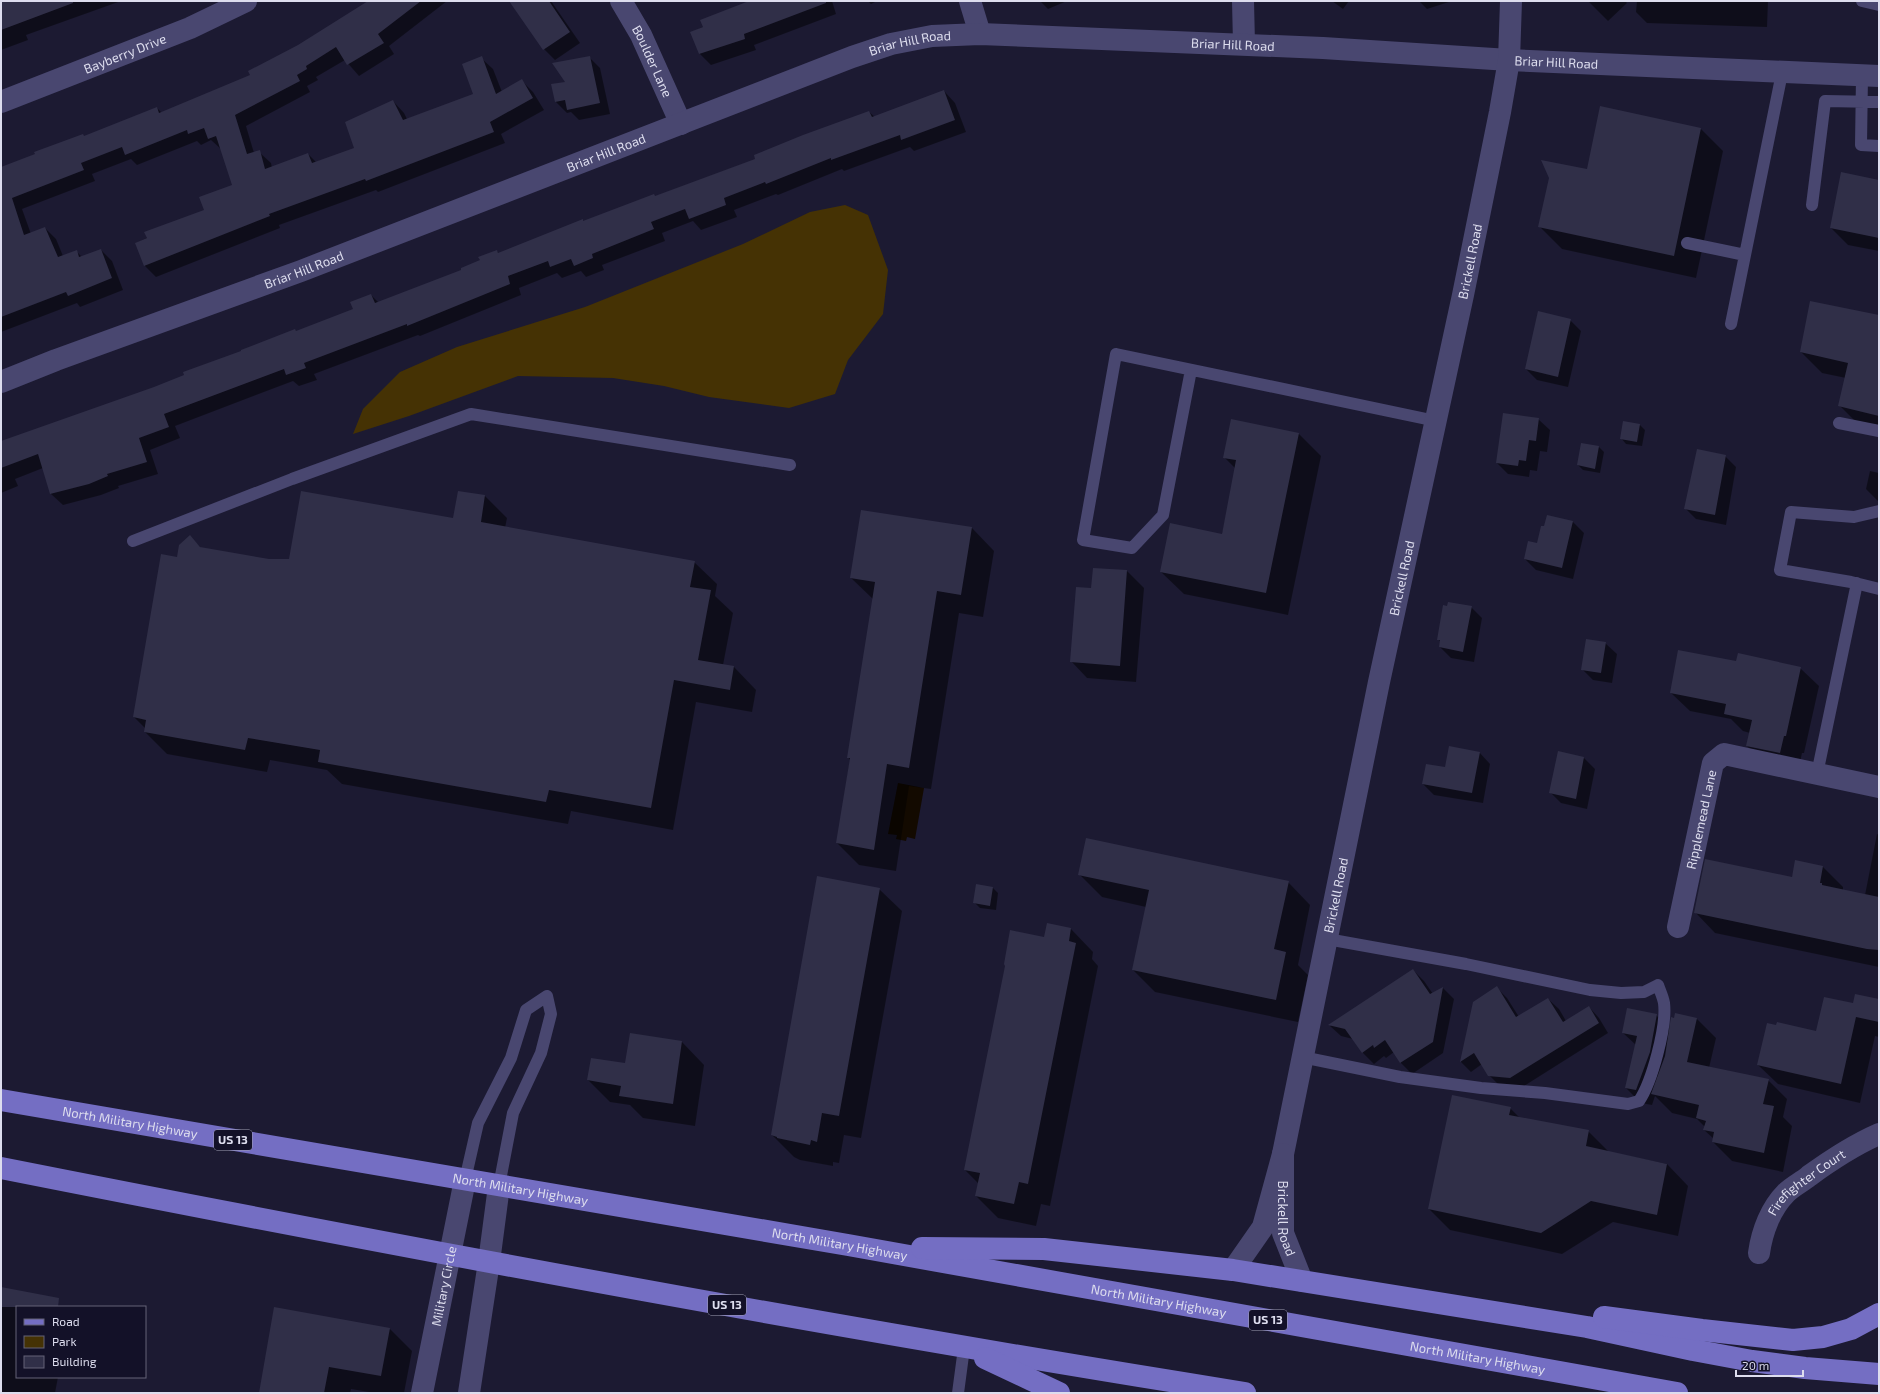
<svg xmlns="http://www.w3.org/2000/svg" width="1880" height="1394" font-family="'Exo 2',sans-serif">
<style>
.green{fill:#453204}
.water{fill:#130a00}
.shadow{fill:#0007}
.building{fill:#302f48}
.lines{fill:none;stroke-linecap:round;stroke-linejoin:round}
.service{stroke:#494770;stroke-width:12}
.minor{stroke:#494770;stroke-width:22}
.primary{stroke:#746ec3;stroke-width:22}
.labels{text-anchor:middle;stroke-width:3;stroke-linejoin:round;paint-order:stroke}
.shield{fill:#131128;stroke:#a0a0b3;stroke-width:1}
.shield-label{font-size:12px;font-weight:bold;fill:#dde}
.street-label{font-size:13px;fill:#dde;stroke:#131128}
</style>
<rect width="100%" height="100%" fill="#1c1a32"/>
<path class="green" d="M845 205 868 215 888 270 883 314 848 360 835 394 789 408 709 397 664 386 613 378 518 376 409 416 353 434 363 409 400 372 457 347 585 307 743 244 810 212Z"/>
<path class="water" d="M898 783 924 788 915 839 907 837 906 841 896 839 897 835 888 834Z"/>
<path class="shadow" d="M1 1H121L26 35 28 40 1 50Z
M370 1H447L389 46 394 54 359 76 345 60 316 77 318 80 307 86 310 92 246 126 254 153 259 152 271 163 272 168 308 154 316 162 355 149 393 101 404 113 407 119 474 95 481 58 493 69 502 92 522 81 533 92 544 110 501 134 505 143 378 192 376 190 279 225 280 228 156 277 145 266 136 243 206 210 233 185 222 150 211 140 201 145 197 141 137 165 131 159 92 174 95 181 22 209 31 234 45 228 56 239 63 256 76 251 82 257 101 250 112 261 123 290 80 307 77 303 1 332V168L85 137 157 108 162 113 252 75Z
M513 1H551L580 43 555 60 544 49Z
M760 1H832L836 14 754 45 756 50 711 65 700 54 692 32Z
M868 1H877L871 4Z
M1040 1H1067L1048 9Z
M1332 1H1349L1343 9Z
M1419 1H1452L1427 9Z
M1588 1H1625L1627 3 1608 21Z
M1637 1H1768L1767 27 1647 23 1636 12Z
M589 57 600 68 610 114 579 120 571 112 567 113 556 102 552 85 567 83Z
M944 91 955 103 966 132 914 151 910 147 844 171 842 169 778 195 776 194 734 210 737 217 701 230 693 221 662 233 665 241 602 265 604 270 586 277 581 271 562 278 557 273 519 288 521 295 420 336 418 335 314 374 317 380 299 386 293 381 175 426 180 438 150 450 158 474 118 486 119 488 101 495 63 505 51 494 43 468 15 479 18 486 1 493V442L155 388 295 330 297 332 354 310 371 295 379 303 463 270 497 251 499 254 757 159 869 112 875 117Z
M1701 129 1723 151 1696 278 1562 249 1539 226 1587 171Z
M1879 181V251L1848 245 1831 228Z
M1879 316V431L1860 426 1839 405 1846 378 1822 373 1801 352Z
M1570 320 1581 331 1568 387 1537 380 1526 369Z
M1538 419 1550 430 1547 452 1540 451 1537 471 1530 470 1529 477 1508 474 1497 463Z
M1232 420 1299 434 1321 456 1288 615 1184 594 1161 572 1222 535 1236 469 1224 457Z
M1640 425 1645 430 1642 446 1626 444 1621 438Z
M1599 447 1604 452 1600 473 1583 470 1578 465Z
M1725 456 1736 467 1726 525 1696 519 1685 508Z
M1870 471 1879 473V502L1866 489Z
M485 496 507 518 505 528 694 562 717 584 715 596 733 613 723 665 734 667 756 690 752 712 696 702 673 830 571 811 568 824 342 784 327 770 270 760 267 772 167 754 145 732V728L134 717 178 558 190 537 201 548 269 560H290L454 519Z
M1573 522 1584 533 1573 579 1536 570 1525 559 1538 545Z
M972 528 994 551 983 617 959 613 931 789 909 786 896 871 859 865 837 843 850 760 848 757 874 600 851 578Z
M1127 571 1144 588 1136 682 1087 678 1071 661 1092 589Z
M1471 607 1482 618 1474 662 1451 658 1440 647 1441 642 1438 639Z
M1605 643 1617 654 1612 683 1593 680 1582 669Z
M1800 668 1819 686 1804 753H1802L1798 771 1766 764 1747 746 1750 733 1743 731 1731 719 1690 711 1671 693Z
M1479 752 1490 764 1483 803 1434 795 1423 784 1446 768Z
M1584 758 1595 769 1587 809 1561 803 1550 792Z
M1877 834 1879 835V967L1715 933 1695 912 1792 878 1796 862 1823 867 1843 887V891L1865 895Z
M1080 875 1288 882 1310 905 1298 965 1308 975 1298 1022 1155 992 1133 970 1146 907 1102 897Z
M977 885 993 888 998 893 996 910 980 908 975 903Z
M879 889 902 911 861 1138 844 1135 839 1163 833 1162V1166L800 1160 794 1157 772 1135Z
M1071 929 1093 952 1092 959 1098 966 1050 1206 1041 1204 1036 1226 998 1218 976 1196 979 1184 965 1170 1045 938Z
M1413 970 1424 981 1433 994 1443 988 1454 999 1443 1053 1412 1074 1400 1062 1394 1052 1386 1058 1384 1056 1374 1064 1363 1053 1353 1039 1341 1036 1330 1026Z
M1497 988 1507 998 1519 1017 1548 999 1559 1009 1566 1021 1589 1007 1599 1018 1608 1033 1521 1088 1500 1086 1489 1075 1482 1064 1471 1072 1461 1062 1474 1003Z
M1879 1000V1037L1875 1036 1860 1103 1778 1084 1758 1065 1817 1032 1854 1004Z
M1656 1015 1670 1029 1697 1019 1716 1038 1709 1068 1768 1080 1787 1099 1783 1117 1792 1126 1783 1172 1732 1161 1713 1142 1714 1139 1704 1130 1705 1127 1697 1119 1672 1113 1655 1096 1652 1105 1641 1103 1626 1088 1636 1045 1623 1033Z
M631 1034 682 1042 704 1065 695 1126 643 1118 630 1105 610 1102 588 1080 626 1064Z
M1510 1108 1520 1118 1588 1131 1609 1152 1667 1164 1688 1186 1678 1236 1613 1222 1562 1254 1450 1230 1429 1209Z
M1 1288 50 1307H17V1377H58L55 1393H1Z
M390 1329 412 1351 404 1393H375L351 1389 350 1393H260Z"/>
<path class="building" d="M1 1H73V3L1 30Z
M368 1H421L378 34 384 43 347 65 336 47 306 66 307 69 297 75 300 81 235 115 247 154 260 150 265 169 308 153 312 163 354 148 345 122 393 100 403 120 473 94 462 64 482 56 496 94 522 79 533 98 490 122 494 132 366 181 365 179 269 214 270 216 144 266 135 243 147 238 144 232 204 210 199 197 232 185 216 136 208 139 204 128 188 134 187 130 125 155 122 147 81 163 84 170 12 198 24 235 45 227 58 257 77 250 79 257 101 249 112 278 68 296 66 292 1 317V167L35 154 34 152 83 134 84 136 157 107 159 113 250 75 248 71 298 45Z
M509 1H549L570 32 543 50Z
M749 1H826V3L744 34 745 39 699 54 690 32 703 27 700 20Z
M590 56 600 103 567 110 565 100 555 102 551 84 565 82 552 63Z
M944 90 955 120 901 140 900 135 831 160V158L766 184 765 182 724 198 726 205 689 219 685 209 651 222 654 229 592 254 593 258 574 266 571 259 550 267 548 261 508 276 510 284 407 326V324L304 363 306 368 286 375 284 369 164 414 169 427 139 438 147 462 107 474 108 476 89 484 50 494 38 454 1 468V441L154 387 184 375 183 372 241 351V350L295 329 296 331 353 309 350 302 371 294 375 303 461 270V268L480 260 478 257 497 250 498 253 583 219V221L654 194 655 196 755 159 754 155 803 135 869 111 872 117Z
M1600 106 1701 128 1674 256 1538 227 1549 178 1541 160 1587 169Z
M1841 172 1879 180V238L1830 228Z
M1810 301 1879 315V416L1838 406 1848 363 1800 352Z
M1538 311 1571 319 1558 377 1525 369Z
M1503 413 1539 418 1536 441 1529 440 1526 461 1519 460 1518 466 1496 463Z
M1231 419 1299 433 1266 593 1160 572 1170 523 1222 534 1236 460 1223 458Z
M1623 421 1640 424 1637 442 1620 439Z
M1581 443 1599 446 1595 469 1577 465Z
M1697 449 1726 455 1715 515 1684 509Z
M301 491 453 518 458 491 485 495 481 522 695 561 690 587 711 590 698 660 734 666 730 690 674 680 651 808 549 790 546 802 318 762 320 750 248 738 245 750 144 732 146 720 133 717 161 554 177 557 179 545 190 535 200 547 269 559H289Z
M861 510 972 527 961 595 937 591 909 768 887 764 874 850 836 843 850 758H847L875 582 850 578Z
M1547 515 1573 521 1562 568 1524 559 1528 541 1537 543 1541 526H1544Z
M1093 568 1127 570 1120 666 1070 662 1076 587 1091 588Z
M1448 602 1472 606 1463 652 1439 647 1440 640H1437L1443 605 1447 606Z
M1586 639 1606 642 1601 673 1581 670Z
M1678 650 1736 661 1738 653 1801 667 1786 736H1784L1780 753 1746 746 1752 720 1724 714 1726 704 1670 693Z
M1449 746 1480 752 1472 793 1422 784 1426 764 1445 767Z
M1558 751 1584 757 1576 799 1549 793Z
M1086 838 1289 881 1274 949 1286 952 1276 1000 1132 970 1149 890 1078 875Z
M1705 859 1792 877 1795 860 1823 866 1820 883H1822V885L1879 897V950L1867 949 1694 913Z
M817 876 880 888 839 1116 822 1113 817 1142 811 1140 810 1145 777 1138V1137L771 1135Z
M976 884 993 887 990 906 973 903Z
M1047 923 1071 928 1069 941 1076 943 1028 1184 1019 1182 1014 1204 975 1196 980 1173 964 1170 1005 966 1004 964 1010 930 1044 937Z
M1413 969 1430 994 1443 987 1433 1042 1400 1063 1385 1040 1374 1048 1373 1045 1362 1053 1345 1029 1328 1025Z
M1497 986 1516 1017 1548 998 1563 1022 1589 1006 1599 1023 1510 1078 1488 1076 1474 1053 1460 1062 1473 1002Z
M1855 994 1879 999V1022L1856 1017 1841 1084 1757 1065 1767 1023 1776 1025 1777 1022 1816 1031 1824 997 1853 1003Z
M1627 1008 1657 1014 1650 1052 1636 1090 1625 1088 1637 1036 1622 1033Z
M1675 1013 1697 1018 1687 1062 1769 1079 1763 1104 1774 1106 1764 1153 1712 1142 1714 1132 1703 1130 1706 1121 1696 1118 1699 1105 1651 1094 1665 1056 1671 1017 1674 1018Z
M630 1033 682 1041 673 1104 619 1096 621 1086 587 1080 591 1058 625 1063Z
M1452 1095 1511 1107 1509 1115 1589 1130 1586 1146 1667 1164 1657 1215 1591 1201 1541 1233 1428 1209Z
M1 1287 59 1298 58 1307H1Z
M274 1307 390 1328 381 1376 329 1367 324 1393H259Z"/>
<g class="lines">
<path class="service" d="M1862 1 1879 5
M1862 76 1861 145 1879 146
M1812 205 1825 101 1879 102
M1687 243 1745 255
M1731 324 1782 73
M1191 370 1163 515 1132 548 1083 540 1116 354 1436 421
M1839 423 1879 431
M1879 511 1854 517 1791 512 1780 570 1851 582 1879 589
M133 541 292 479 471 414 790 465
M1817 774 1857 583
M1302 1057 1400 1077 1481 1088 1545 1093 1628 1104 1639 1101C1652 1082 1667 1026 1664 1003 1663 997 1660 991 1658 985L1644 992 1621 993 1590 990 1466 964 1327 939
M465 1180 478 1123 511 1058 526 1010 547 996 551 1014 541 1053 513 1113 499 1186
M958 1393 964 1348"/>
<g class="minor">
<path id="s1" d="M621 1 641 35 681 124"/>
<path d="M970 1 980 34"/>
<path d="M1243 1 1244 44"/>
<path id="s2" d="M1 102 190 28 246 1"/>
<path id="s3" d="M1 382 56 360 301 271 852 57 891 44 932 36 980 34 1323 48 1509 60 1879 76"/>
<path id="s4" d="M1678 927 1713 763 1724 754 1879 787"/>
<path id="s5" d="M1283 1154 1379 682 1463 295 1500 112 1509 60 1511 1"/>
<path id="s6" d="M1759 1253C1762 1231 1771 1208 1786 1193 1793 1186 1802 1182 1809 1176 1831 1160 1854 1145 1879 1134"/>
<path id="s7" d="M1233 1270 1263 1227 1283 1154V1233L1302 1281"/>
<path id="s8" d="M422 1393 465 1180"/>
<path d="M469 1393 489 1262 499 1186"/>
</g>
<g class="primary">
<path id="s9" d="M1 1100 848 1245 1677 1393"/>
<path d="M1 1168C415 1250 829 1327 1245 1393"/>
<path d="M922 1248 1044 1249 1233 1270 1587 1327 1693 1350 1752 1361 1805 1368 1879 1374"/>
<path d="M1604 1317 1702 1330 1793 1340 1823 1337 1851 1329 1879 1314"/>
<path d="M985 1358 1059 1393"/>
</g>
</g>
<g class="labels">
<g class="shield">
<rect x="214" y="1130" width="38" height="20" rx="3"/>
<rect x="708" y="1295" width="38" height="20" rx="3"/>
<rect x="1249" y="1310" width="38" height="20" rx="3"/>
</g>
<g class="shield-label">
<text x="233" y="1144">US 13</text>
<text x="727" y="1309">US 13</text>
<text x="1268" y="1324">US 13</text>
</g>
<g class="street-label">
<text dy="5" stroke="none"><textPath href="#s3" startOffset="971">Briar Hill Road</textPath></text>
<text dy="5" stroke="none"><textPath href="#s3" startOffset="1295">Briar Hill Road</textPath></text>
<text dy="5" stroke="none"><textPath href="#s2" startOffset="133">Bayberry Drive</textPath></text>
<text dy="5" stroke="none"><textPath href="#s1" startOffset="68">Boulder Lane</textPath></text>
<text dy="5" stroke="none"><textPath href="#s3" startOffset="1619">Briar Hill Road</textPath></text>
<text dy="5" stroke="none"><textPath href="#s3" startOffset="647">Briar Hill Road</textPath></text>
<text dy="5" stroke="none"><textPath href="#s5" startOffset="912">Brickell Road</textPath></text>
<text dy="5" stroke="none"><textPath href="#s3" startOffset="323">Briar Hill Road</textPath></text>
<text dy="5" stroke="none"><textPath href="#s5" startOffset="588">Brickell Road</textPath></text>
<text dy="5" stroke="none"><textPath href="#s4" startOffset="110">Ripplemead Lane</textPath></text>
<text dy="5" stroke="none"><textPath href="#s5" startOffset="264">Brickell Road</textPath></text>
<text dy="5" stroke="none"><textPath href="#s9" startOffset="131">North Military Highway</textPath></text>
<text dy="5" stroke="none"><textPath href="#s6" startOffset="89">Firefighter Court</textPath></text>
<text dy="5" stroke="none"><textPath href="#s9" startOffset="527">North Military Highway</textPath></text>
<text dy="5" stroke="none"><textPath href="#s7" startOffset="193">Brickell Road</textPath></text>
<text dy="5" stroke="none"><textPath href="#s9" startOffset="851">North Military Highway</textPath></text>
<text dy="5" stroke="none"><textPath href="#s8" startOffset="109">Military Circle</textPath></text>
<text dy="5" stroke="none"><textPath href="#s9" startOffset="1175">North Military Highway</textPath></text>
<text dy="5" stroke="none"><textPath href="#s9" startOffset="1499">North Military Highway</textPath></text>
</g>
</g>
<rect width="1880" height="1394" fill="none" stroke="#ddddee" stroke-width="4"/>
<rect x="16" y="1306" width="130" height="72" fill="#131128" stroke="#646377"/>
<rect x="24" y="1319" width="20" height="6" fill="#746ec3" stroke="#646377"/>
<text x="52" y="1326" font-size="12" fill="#ddddee">Road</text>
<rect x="24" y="1336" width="20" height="12" fill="#453204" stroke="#646377"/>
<text x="52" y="1346" font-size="12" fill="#ddddee">Park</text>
<rect x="24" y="1356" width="20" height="12" fill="#302f48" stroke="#646377"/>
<text x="52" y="1366" font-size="12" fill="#ddddee">Building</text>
<path d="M1736 1370v6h67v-6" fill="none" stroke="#ddddee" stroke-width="2"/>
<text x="1742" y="1370" font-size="12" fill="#ddddee" stroke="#131128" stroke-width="3" paint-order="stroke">20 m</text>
</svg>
